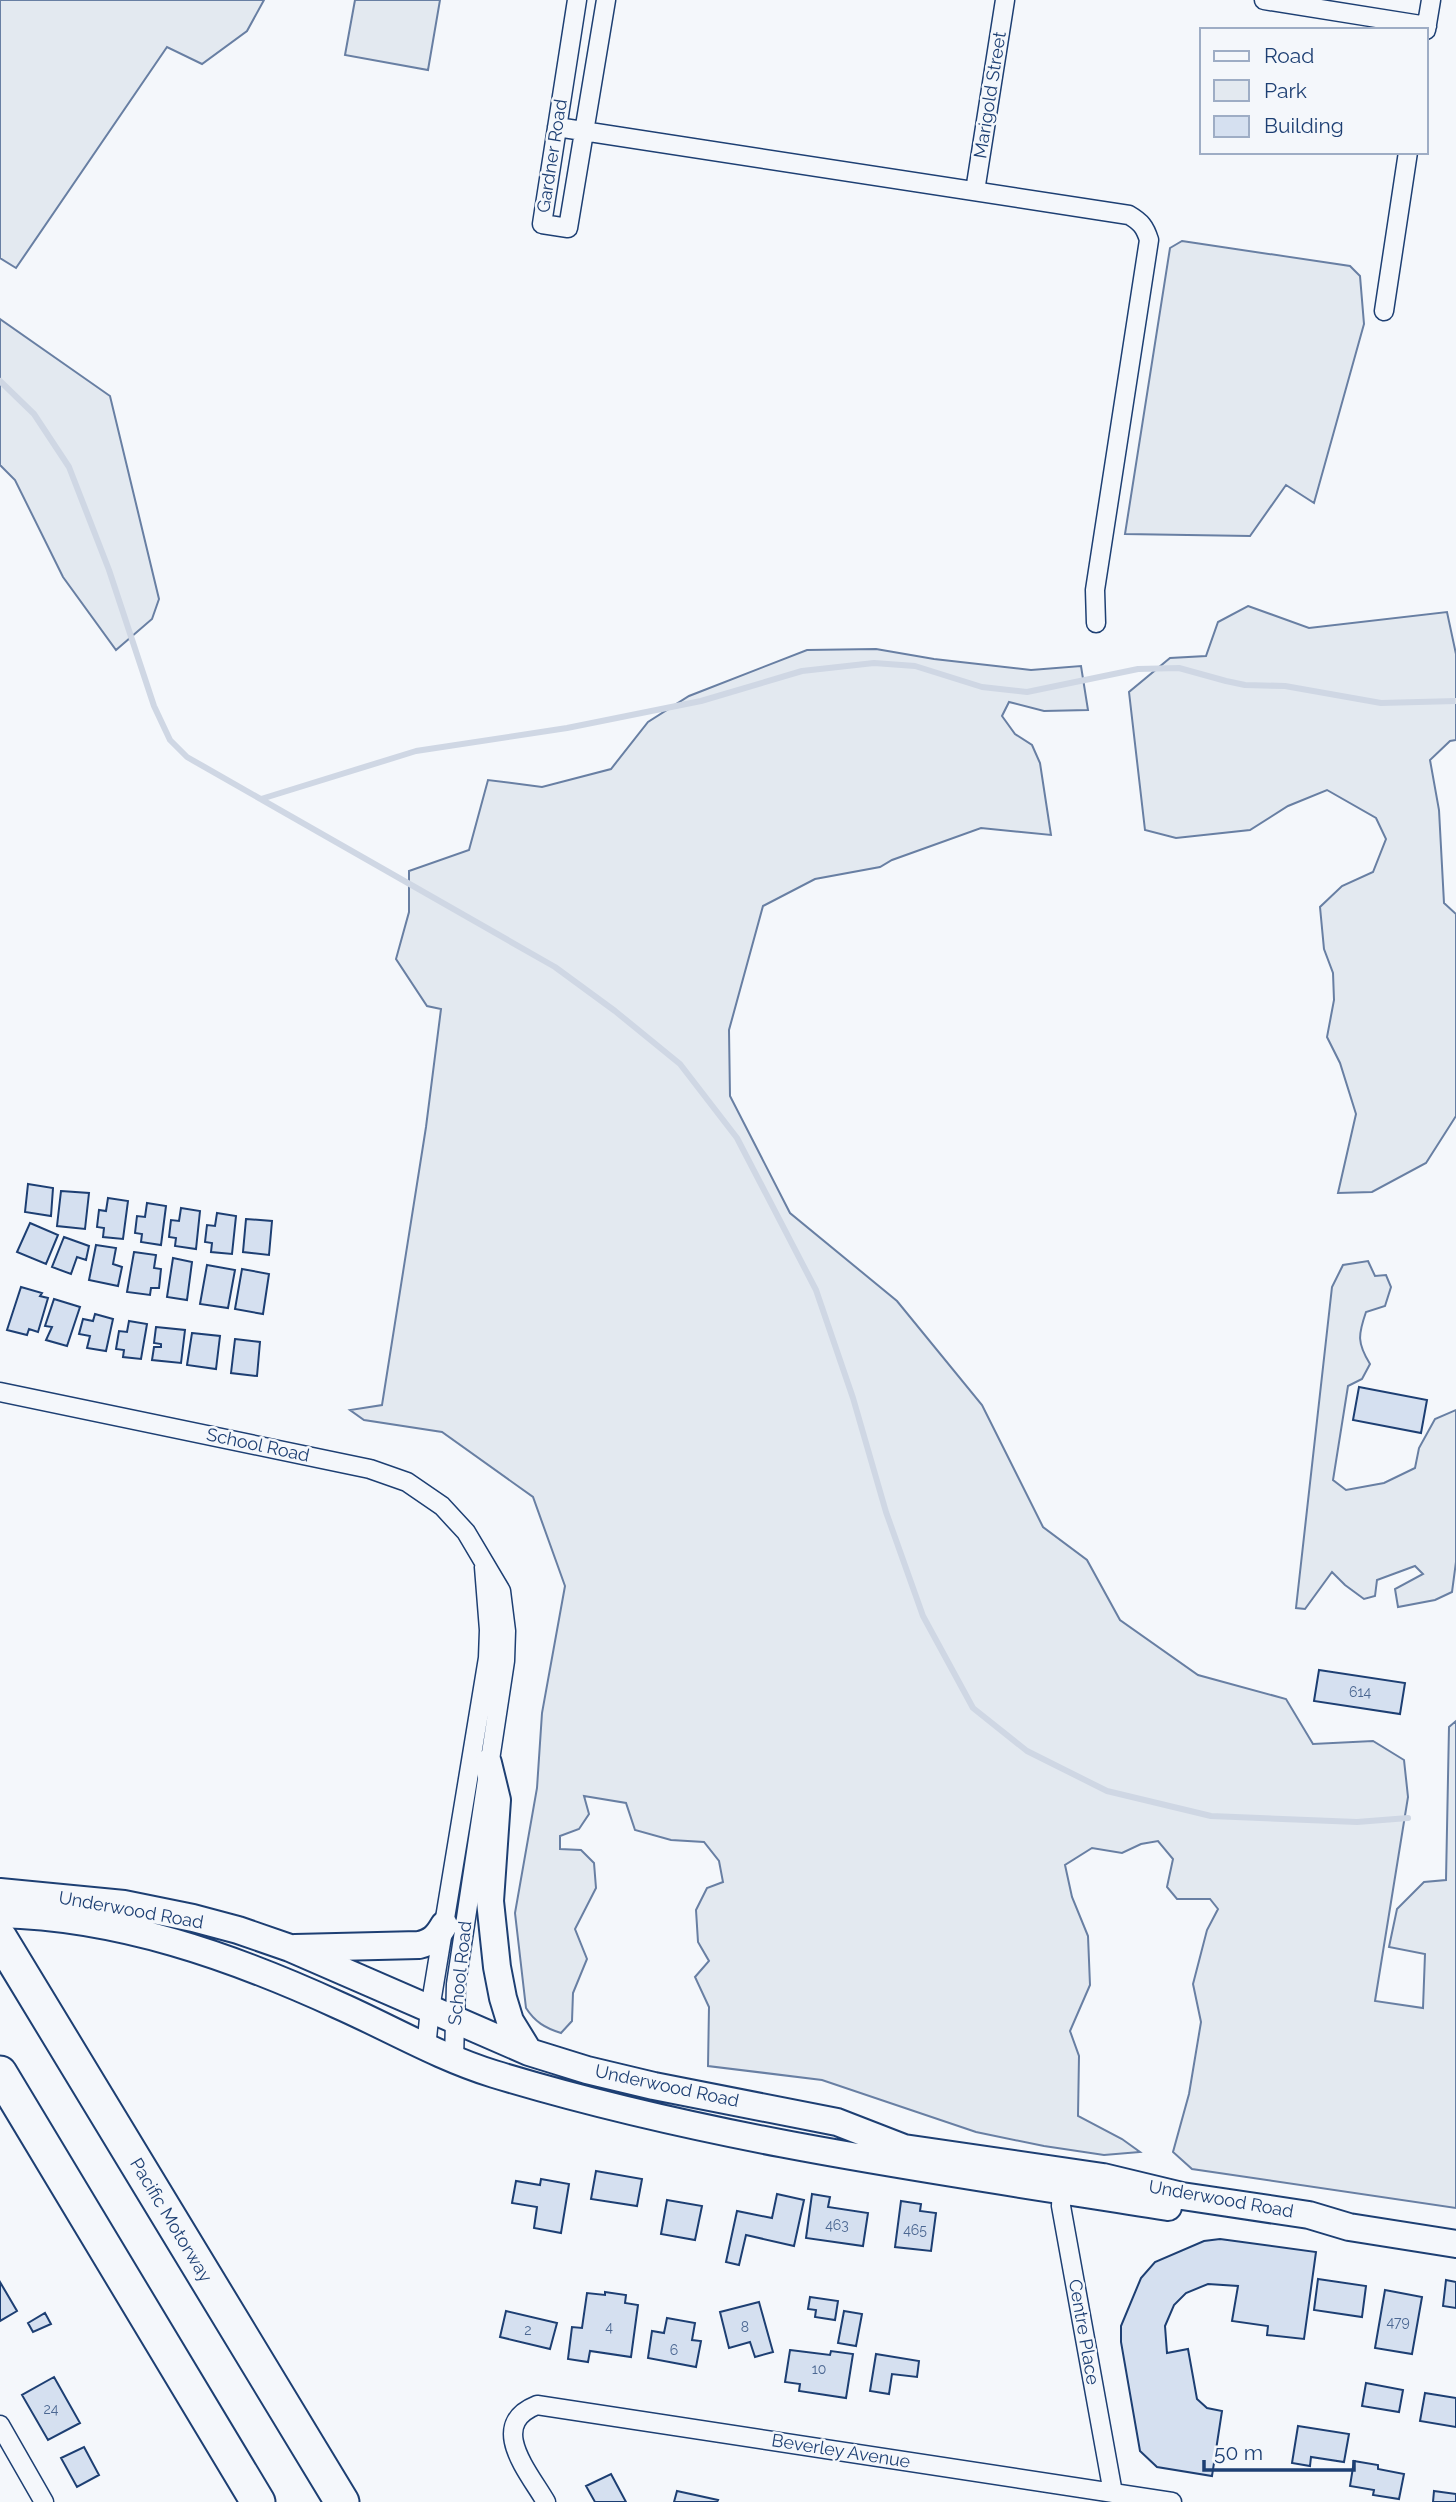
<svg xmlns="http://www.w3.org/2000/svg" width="1456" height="2502" font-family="Raleway,sans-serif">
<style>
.green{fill:#e3e9f0;stroke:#687fa3;stroke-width:2}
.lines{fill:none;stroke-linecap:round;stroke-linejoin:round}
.stream{stroke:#cfd7e4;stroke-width:6}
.building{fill:#d5e0f0;stroke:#1d3f73;stroke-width:2}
.street-casing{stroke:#1d3f73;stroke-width:21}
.secondary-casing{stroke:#1d3f73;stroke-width:30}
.highway-casing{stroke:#1d3f73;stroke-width:37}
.street{stroke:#f4f7fb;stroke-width:18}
.secondary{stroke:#f4f7fb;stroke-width:26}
.highway{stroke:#f4f7fb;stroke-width:33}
.labels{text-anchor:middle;stroke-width:5;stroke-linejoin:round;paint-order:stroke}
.number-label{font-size:14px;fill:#4b6792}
.street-label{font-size:18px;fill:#1d3f73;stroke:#f4f7fb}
</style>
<rect width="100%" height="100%" fill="#f4f7fb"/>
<path class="green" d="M0 0H264L247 31 202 64 167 47 16 268 0 258Z
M355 0H440L428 70 345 55Z
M1182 241 1350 266 1360 276 1364 324 1314 503 1286 485 1250 536 1125 534 1170 248Z
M0 319 110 396 159 599 152 619 116 650 63 577 15 480 0 465Z
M1248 606 1309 628 1447 612 1456 654V740L1450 741 1430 760 1439 810 1444 903 1456 914V1116L1426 1163 1372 1192 1338 1193 1356 1114 1340 1063 1327 1037 1334 1000 1333 973 1324 949 1320 907 1342 886 1373 872 1386 839 1376 818 1327 790 1288 806 1250 830 1176 838 1145 830 1129 692 1170 658 1206 656 1218 622Z
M876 649 934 659 1031 670 1081 666 1088 710 1044 711 1009 702 1002 716 1015 734 1032 745 1040 763 1051 835 981 828 892 860 880 867 815 879 763 906 729 1030 730 1096 790 1213 897 1301 982 1405 1043 1527 1087 1560 1120 1620 1198 1675 1286 1699 1313 1744 1373 1741 1404 1760 1408 1797 1375 2001 1423 2008 1425 1954 1389 1947 1397 1909 1424 1882 1446 1880 1449 1727 1456 1721V2208L1192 2169 1173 2152 1189 2094 1201 2022 1193 1984 1207 1930 1218 1909 1210 1899H1177L1167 1887 1173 1859 1158 1841 1141 1844 1122 1853 1092 1848 1065 1865 1072 1897 1088 1936 1090 1985 1070 2031 1079 2056 1078 2116 1122 2139 1140 2152 1104 2155 1044 2146 976 2132 822 2080 708 2066 709 2007 695 1977 709 1961 698 1942 696 1910 707 1888 723 1882 719 1861 704 1842 671 1840 635 1830 626 1803 584 1796 589 1814 579 1829 560 1836V1849L581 1850 594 1863 596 1888 575 1929 587 1959 573 1993 572 2021 561 2033C545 2028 535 2022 526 2008L515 1913 537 1788 542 1713 565 1586 533 1497 442 1432 364 1420 350 1410 382 1405 426 1127 441 1009 427 1006 396 959 409 912V871L469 850 488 780 542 787 611 769 648 722 689 696 807 650Z
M1368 1261 1375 1276 1386 1275 1391 1287 1385 1306 1366 1312C1358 1335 1357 1343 1370 1364L1362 1379 1348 1386 1333 1480 1346 1490 1384 1483 1415 1468 1419 1448 1435 1419 1456 1410V1562L1452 1592 1435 1600 1398 1607 1395 1589 1423 1574 1415 1566 1377 1580 1375 1596 1364 1599 1345 1585 1332 1572 1305 1609 1296 1608 1332 1287 1343 1265Z"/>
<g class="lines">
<path class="stream" d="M0 381 34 414 69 467 109 570 154 706 170 740 187 757 555 967 615 1011 680 1064 737 1138 816 1290 853 1398 886 1512 923 1616 973 1708 1027 1751 1107 1791 1211 1816 1357 1822 1408 1818
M261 799 416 751 567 728 701 701 802 671 874 663 915 666 982 687 1027 692 1138 669 1179 668 1226 681 1245 685 1285 686 1381 703 1456 701"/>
</g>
<path class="building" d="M28 1184 53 1188 51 1216 25 1212Z
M61 1191 89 1193 85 1229 57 1226Z
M108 1198 128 1201 123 1239 103 1237 104 1228 97 1227 99 1210 106 1211Z
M147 1203 166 1206 161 1245 141 1242 142 1234 135 1233 137 1216 145 1217Z
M181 1208 200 1211 196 1249 175 1246 176 1238 169 1237 171 1220 179 1221Z
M217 1213 236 1216 232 1254 211 1252 212 1243 205 1242 207 1225 215 1226Z
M246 1219 272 1221 269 1255 243 1252Z
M30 1223 58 1235 46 1264 17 1252Z
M64 1237 89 1246 86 1260 77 1257 71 1274 52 1267Z
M96 1245 116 1248 113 1264 122 1267 118 1286 89 1280Z
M134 1252 156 1255 154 1268 161 1269 159 1288H151L150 1295 127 1292Z
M173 1258 192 1262 187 1300 167 1297Z
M207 1265 235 1270 228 1308 200 1304Z
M242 1269 269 1274 263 1314 235 1309Z
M21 1287 42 1293 40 1296 48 1298 38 1332 29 1329 27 1335 7 1330Z
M54 1299 80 1307 67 1346 46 1340 52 1327 45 1326Z
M95 1314 113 1319 106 1351 87 1348 90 1336 79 1334 83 1319 93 1321Z
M129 1321 147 1324 141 1359 123 1357 124 1350 116 1349 119 1331 127 1332Z
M156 1327 185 1330 181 1363 152 1360 154 1347H161V1344L154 1343Z
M192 1333 220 1336 216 1369 187 1365Z
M235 1339 260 1342 257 1376 231 1373Z
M1359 1387 1427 1400 1421 1433 1353 1420Z
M1319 1670 1405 1683 1400 1714 1314 1701Z
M596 2171 642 2179 637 2206 591 2199Z
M541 2179 569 2184 561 2233 534 2228 537 2207 512 2203 516 2181 540 2185Z
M777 2194 804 2200 794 2246 746 2235 739 2265 726 2262 737 2211 772 2218Z
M812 2194 830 2197 828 2207 868 2213 863 2246 806 2238Z
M667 2200 702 2206 695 2240 661 2234Z
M901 2201 921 2204 920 2211 936 2213 931 2251 895 2247Z
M1220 2239 1316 2252 1304 2339 1267 2335 1268 2326 1232 2321 1238 2286 1208 2284 1186 2293 1174 2305 1165 2326 1167 2353 1188 2349 1197 2399 1207 2408 1222 2411 1212 2476 1157 2467 1140 2451 1121 2342V2326L1141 2278 1155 2262 1204 2241Z
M1318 2279 1366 2286 1362 2317 1314 2310Z
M1446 2280 1456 2282V2308L1443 2306Z
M0 2282 17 2311 0 2321Z
M1385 2290 1422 2297 1412 2354 1375 2348Z
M605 2292 626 2295 625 2303 638 2305 631 2357 590 2351 588 2362 568 2359 572 2327 582 2328 587 2293 605 2295Z
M810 2297 838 2301 835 2320 815 2317 816 2310 808 2309Z
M759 2302 773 2352 755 2357 750 2342 729 2348 720 2312Z
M506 2311 557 2323 550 2349 500 2337Z
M844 2311 862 2314 856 2346 838 2343Z
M45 2313 51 2324 33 2332 28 2323Z
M667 2318 695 2323 692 2340 701 2341 696 2367 648 2358 652 2331 664 2333Z
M790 2350 830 2355 831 2351 853 2354 846 2398 799 2391 800 2384 785 2382Z
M876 2354 919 2361 917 2377 892 2374 889 2394 870 2391Z
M54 2377 80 2423 48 2440 22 2395Z
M1366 2383 1403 2390 1399 2412 1362 2406Z
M1425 2393 1456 2398V2427L1420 2421Z
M1298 2426 1349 2434 1344 2462 1311 2457 1310 2466 1292 2463Z
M84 2447 99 2475 77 2487 61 2458Z
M1354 2461 1378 2465V2469L1404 2474 1399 2499 1373 2495 1374 2490 1350 2486Z
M611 2474 626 2502H595L586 2486Z
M677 2491 718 2500 717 2502H674Z
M1434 2491 1456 2494V2502H1433Z"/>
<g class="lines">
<defs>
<path id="street" d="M577 0 542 224 568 228 606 0
M1264 0 1427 26
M1426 30 1431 0
M557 127 1129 215C1141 222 1145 227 1149 240L1095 590 1096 623
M975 191 1005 0
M1384 311 1408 152
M0 1392 370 1469 407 1482 442 1506 466 1532 501 1591 506 1631 505 1661 456 1984 454 2059
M426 2048 430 2009 488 1658 489 1630 484 1567
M1062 2182 1061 2206 1113 2493
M0 2425 44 2502
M546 2502C528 2471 487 2425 537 2405L1172 2502"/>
<path id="secondary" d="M488 1763 497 1800 490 1901 497 1967 503 1998 510 2021 529 2052
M0 1892 124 1904 193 1918 238 1930 290 1948 529 2052 587 2070 654 2086 837 2122 904 2148 1103 2177 1182 2196 1309 2215 1349 2227 1456 2244
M0 1914C119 1917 231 1956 338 2005 390 2028 439 2057 494 2074 714 2141 941 2171 1168 2207
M295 1948 419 1945C432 1942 437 1937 444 1925"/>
<path id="highway" d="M0 1938 342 2502
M0 2073 258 2502"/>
</defs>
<use href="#street" class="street-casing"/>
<use href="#secondary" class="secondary-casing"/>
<use href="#highway" class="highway-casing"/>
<use href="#street" class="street"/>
<use href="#secondary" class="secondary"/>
<use href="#highway" class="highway"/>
</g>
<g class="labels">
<g class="number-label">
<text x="1360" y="1697">614</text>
<text x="837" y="2230">463</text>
<text x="915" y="2235">465</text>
<text x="1398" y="2327">479</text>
<text x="609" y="2332">4</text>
<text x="745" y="2332">8</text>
<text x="528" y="2335">2</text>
<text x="674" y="2355">6</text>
<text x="819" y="2374">10</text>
<text x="51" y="2414">24</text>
</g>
<g class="street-label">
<text transform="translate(990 95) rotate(-81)" y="6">Marigold Street</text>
<text transform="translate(552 156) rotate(-81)" y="6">Gardner Road</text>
<text transform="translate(258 1445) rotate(12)" y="6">School Road</text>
<text transform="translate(131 1910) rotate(10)" y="6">Underwood Road</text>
<text transform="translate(460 1973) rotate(-84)" y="6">School Road</text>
<text transform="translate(667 2086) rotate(12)" y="6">Underwood Road</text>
<text transform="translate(1221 2199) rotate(10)" y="6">Underwood Road</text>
<text transform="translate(171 2220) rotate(59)" y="6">Pacific Motorway</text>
<text transform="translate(1084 2332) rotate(80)" y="6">Centre Place</text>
<text transform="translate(841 2451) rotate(9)" y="6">Beverley Avenue</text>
</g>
</g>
<rect x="1200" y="28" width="228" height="126" fill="#f4f7fb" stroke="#9eadc5" stroke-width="2"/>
<rect x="1214" y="51" width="35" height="10" fill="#f4f7fb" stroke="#9eadc5" stroke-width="2"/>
<text x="1264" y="63" font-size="21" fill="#1d3f73">Road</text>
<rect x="1214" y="80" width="35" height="21" fill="#e3e9f0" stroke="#9eadc5" stroke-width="2"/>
<text x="1264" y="98" font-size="21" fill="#1d3f73">Park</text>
<rect x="1214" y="116" width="35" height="21" fill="#d5e0f0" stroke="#9eadc5" stroke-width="2"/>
<text x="1264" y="133" font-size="21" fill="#1d3f73">Building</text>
<path d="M1204 2460v10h150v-10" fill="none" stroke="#1d3f73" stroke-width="3.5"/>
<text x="1214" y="2460" font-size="21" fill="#1d3f73" stroke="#f4f7fb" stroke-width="5" paint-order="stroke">50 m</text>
</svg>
